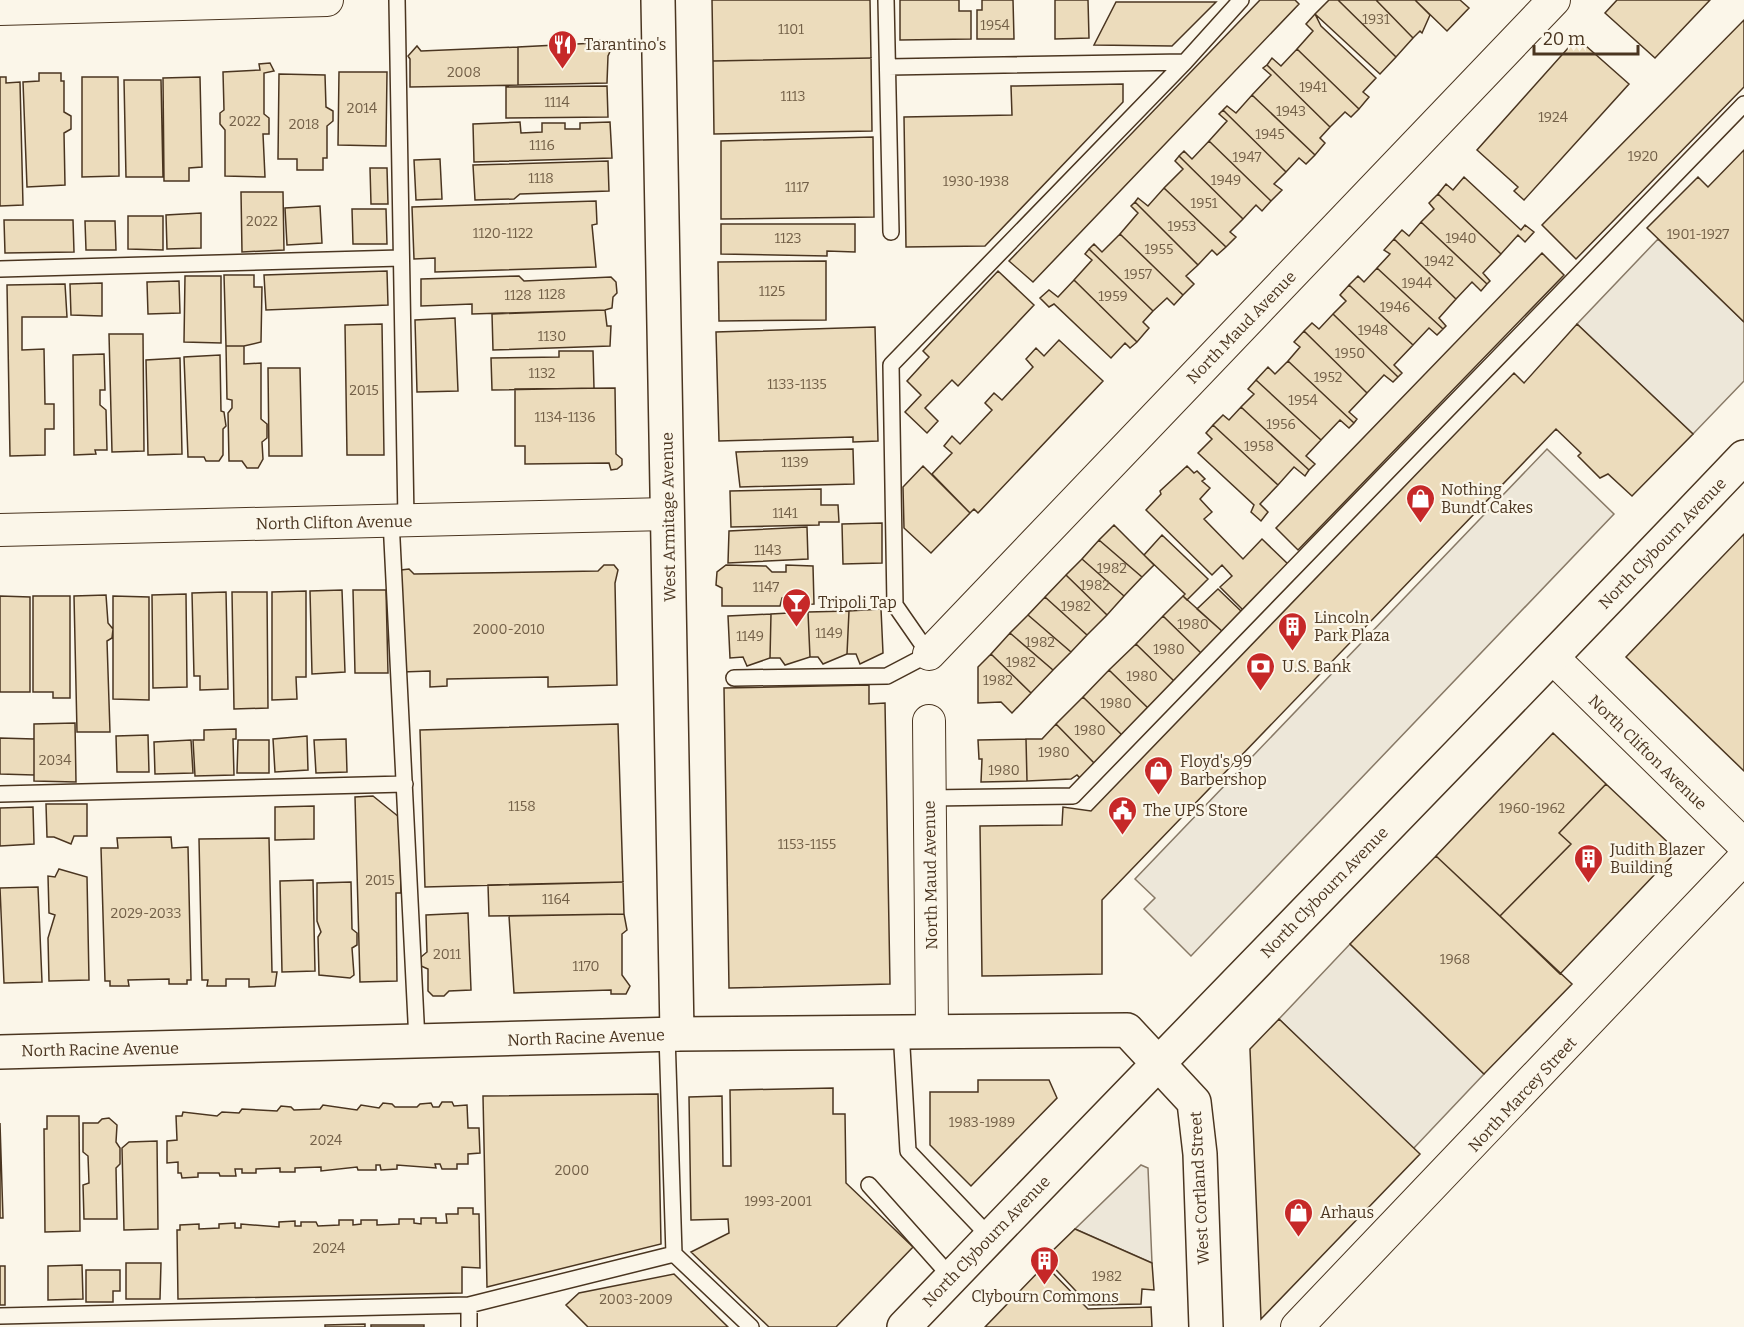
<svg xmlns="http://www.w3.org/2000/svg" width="1744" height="1327" font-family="Bitter,serif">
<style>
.parking{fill:#ede7d9;stroke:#887966;stroke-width:1.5}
.building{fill:#ecdcbc;stroke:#4a3520;stroke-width:1.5}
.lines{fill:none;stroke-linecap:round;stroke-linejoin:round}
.service-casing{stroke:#4a3520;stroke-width:18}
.minor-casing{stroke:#4a3520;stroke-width:34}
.tertiary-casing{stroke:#4a3520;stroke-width:36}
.secondary-casing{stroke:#4a3520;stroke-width:36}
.service{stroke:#fbf6e9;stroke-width:15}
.minor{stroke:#fbf6e9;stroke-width:32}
.tertiary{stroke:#fbf6e9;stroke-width:33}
.secondary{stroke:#fbf6e9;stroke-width:33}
.labels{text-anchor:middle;stroke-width:4.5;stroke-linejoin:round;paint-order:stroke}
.number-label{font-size:14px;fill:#725f47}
.poi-label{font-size:16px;fill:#4a3520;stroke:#fbf6e9;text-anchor:start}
.street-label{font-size:16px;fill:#4a3520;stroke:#fbf6e9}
</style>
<rect width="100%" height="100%" fill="#fbf6e9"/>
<path class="parking" d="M1658 239 1744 322V381L1693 434 1577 324Z
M1547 449 1614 514 1191 956 1144 909 1155 898 1135 879Z
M1350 944 1484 1074 1413 1149 1279 1019Z
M1141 1165 1148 1168 1152 1263 1075 1229Z"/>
<path class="building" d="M712 0H870L871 58 713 61Z
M900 0H959V11H971V39L900 40Z
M982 0H1013L1014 39H977V10H982Z
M1055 0H1088L1089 38 1055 39Z
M1260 0H1295L1299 4 1033 282 1009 261Z
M1329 0H1338L1396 57 1380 74 1315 14Z
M1338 0H1376L1413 38 1396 57Z
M1376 0H1415L1430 15 1422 33 1420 31 1413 38Z
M1415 0H1460L1469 8 1447 31Z
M1617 0H1710L1655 58 1605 13Z
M1116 2H1216L1172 46 1094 45Z
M1315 14 1321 26 1376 78 1363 92 1369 97 1359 109 1297 49 1313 31 1306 24Z
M1744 20V87L1576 259 1542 225Z
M1577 38 1629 84 1524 200 1514 191 1518 187 1477 150Z
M600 40H608L613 45 608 56 607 83 518 85V47L596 43Z
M417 46 421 51 518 47V85L410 87V59L408 56Z
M1297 49 1359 109 1351 117 1345 112 1330 127 1267 65 1272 58 1281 66Z
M871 58 872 131 714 134 713 61Z
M270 63 274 71 264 73V114L269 118V134H263L265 177 225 176V130L220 124V113L224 110 223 72 260 70 259 64Z
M1267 65 1330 127 1320 138 1325 143 1315 155 1252 95 1271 75 1263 68Z
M339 72H387L386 146 338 145Z
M39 73H61V81H64V112L71 116V129L64 133 65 185 27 187 23 82 39 81Z
M279 74 325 75 326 107 333 111V121L327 126V158H323V170H297V159H278Z
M0 77H6V83L20 82 23 205 0 206Z
M82 77H118L119 176 82 177Z
M200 77 202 167 189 168V181H164L163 78Z
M124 80H161L163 177H126Z
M1123 84V102L985 246 906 247 904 117 1012 115 1011 86Z
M607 86 608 117 506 118V87Z
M1252 95 1315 155 1306 164 1299 158 1286 172 1223 110 1227 106 1236 113Z
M1223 110 1286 172 1274 184 1282 190 1271 201 1209 141 1227 121 1219 114Z
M520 122 521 133 542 132V123H565V129H580V123L610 122 612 158 474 162 473 124Z
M873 137 874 217 721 219V141Z
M1209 141 1271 201 1262 211 1256 205 1243 219 1179 156 1184 151 1192 159Z
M1744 150V322L1647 228 1698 177 1708 187Z
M1179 156 1243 219 1230 232 1236 237 1226 247 1164 188 1183 169 1175 161Z
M440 159 442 199 416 200 414 160Z
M608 161 609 191 520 194 514 199 475 200 473 165Z
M370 168H387L388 204H371Z
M1464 177 1521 230 1525 225 1534 232 1525 242 1518 235 1501 254 1438 194 1446 184 1453 190Z
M1164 188 1226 247 1217 255 1212 250 1198 265 1135 202 1138 198 1148 206Z
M241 192H283L284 250 242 252Z
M1438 194 1501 254 1483 273 1490 281 1487 284 1421 222 1434 209 1429 203Z
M596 201 597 224 592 225 596 267 435 272V258L414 259 412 207Z
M1135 202 1198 265 1186 276 1194 284 1183 295 1120 234 1138 213 1131 206Z
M320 206 322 243 287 245 285 208Z
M352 209H386L387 244H353Z
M201 213V248L167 249 166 215Z
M128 216H163V250L128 249Z
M4 220H73L74 252 5 253Z
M85 221H115L116 250H86Z
M1421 222 1487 284 1481 291 1472 282 1456 299 1394 239 1402 230 1409 236Z
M721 224H855V252L827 251V256L721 254Z
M1120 234 1183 295 1174 305 1167 298 1153 311 1089 249 1094 244 1102 252Z
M1394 239 1456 299 1439 318 1446 326 1443 329 1377 268 1390 254 1384 250Z
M1089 249 1153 311 1143 322 1149 328 1137 342 1074 280 1092 260 1085 254Z
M1542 253 1564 275 1298 550 1276 528Z
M826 261V320L719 321 718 262Z
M1377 268 1443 329 1437 335 1429 328 1413 345 1349 285 1358 276 1364 282Z
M387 271 388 305 266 310 264 275Z
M998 271 1034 305 958 386 952 380 925 408 938 421 927 433 905 412 921 395 907 381 929 357 923 351Z
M224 275H254V287H262L261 342 244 346H226Z
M185 276H221V343L184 342Z
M519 276 524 281 611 277 616 282 617 293 613 297 612 308 605 310 472 314V304L421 306V279Z
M1074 280 1137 342 1130 348 1125 343 1111 358 1054 304 1049 307 1040 298 1049 290 1058 297Z
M179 281 180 313 148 314 147 282Z
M102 283V316L71 315 70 284Z
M65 284 67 317H22V350L44 349 45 404H54V429H45V455L10 456 7 285Z
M1349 285 1413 345 1394 365 1402 373 1398 377 1333 314 1346 301 1340 295Z
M605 310 607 326H611L610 346 493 350 492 314Z
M1333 314 1398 377 1393 382 1384 375 1367 393 1304 331 1312 323 1319 329Z
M455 318 458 391 417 392 415 320Z
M382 324 384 455H347L345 325Z
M1577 324 1693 434 1632 496 1608 474 1600 478 1578 456 1581 453 1556 429 1102 900V974L982 976 980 826 1062 825 1063 807 1091 811 1514 373 1524 383Z
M875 327 878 441 853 442V437L719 441 716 332Z
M1304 331 1367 393 1349 412 1357 419 1354 423 1288 361 1300 347 1294 342Z
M109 334H143L144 451 112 452Z
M1059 340 1103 381 978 513 974 509 970 513 932 474 952 453 944 446 952 436 960 444 992 410 985 403 994 393 1002 400 1033 367 1026 359 1036 348 1044 356Z
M226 346H244V364L261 363V419L267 424V438L262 442 263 459 258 468H247L242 461H229L228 413 232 408V400L227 399Z
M559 351H593L594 388 492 390 491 358 559 357Z
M104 354 105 390H100V405L106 410 107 450H95L96 454 74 455 73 355Z
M220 355 221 411 224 412 226 426 223 429V455L219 461H206L204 457H188L184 357Z
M180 358 182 454 148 455 146 360Z
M1288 361 1354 423 1349 428 1340 420 1321 440 1256 380 1268 367 1275 374Z
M268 368H300L302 456H269Z
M1256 380 1321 440 1306 456 1315 464 1309 470 1241 407 1254 394 1248 389Z
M615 388 616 454 622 459V465L617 469 611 470 609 463 525 464V446H515V389Z
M1241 407 1309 470 1305 476 1294 467 1278 485 1213 425 1223 415 1229 420Z
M1213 425 1278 485 1260 504 1268 512 1261 521 1251 512 1254 505 1198 453 1212 439 1206 433Z
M853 449 854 484 740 487 736 452Z
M923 466 970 513 931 553 904 528 903 487Z
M1187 466 1194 473 1197 471 1205 479 1202 481 1210 488 1200 499 1212 512 1204 519 1243 559 1262 539 1289 565 1244 611 1220 587 1232 576 1222 565 1212 575 1146 510 1161 494 1160 491Z
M821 489V505H838L839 522H819V525L731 527 730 491Z
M882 523V563L843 564 842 524Z
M1114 525 1154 565 1142 577 1099 540Z
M807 527 808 559 728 563 729 531Z
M1744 534V771L1626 657Z
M1162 535 1208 579 1187 600 1183 596 1185 594 1144 555Z
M1099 540 1142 577 1124 596 1082 559Z
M1082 559 1124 596 1107 615 1066 575Z
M604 565H614L618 570 615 583 617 685 548 687V677L447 679V686L430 687V671L402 672 399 573 401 570 409 569 414 574 598 571Z
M726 565 766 566 772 572H786V565L813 566 814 604 791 605 790 598H782L780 606H722V588L716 585 717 572Z
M1066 575 1107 615 1087 635 1045 597Z
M1218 589 1242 612 1223 632 1197 609Z
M342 590 345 672 312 674 310 591Z
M353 590H386L388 673H355Z
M306 591V677H296L297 699 272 700V592Z
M226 592 228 689 200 690V676H194L192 593Z
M232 592H267L268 708 234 709Z
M186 594 187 687 153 688 152 595Z
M106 595 108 623 113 629 112 638 107 641 110 732H77L74 596Z
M0 596 30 597V692H0Z
M33 596H70V698H53V692H33Z
M113 596 149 597V700L113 699Z
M1183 596 1223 632 1202 654 1163 616Z
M1045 597 1087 635 1071 652 1028 615Z
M881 609 883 653 860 664 856 654H847L849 611Z
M849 611 847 654 823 664 818 657H810L808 612Z
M808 612 810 657 785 665 780 658H770L771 614Z
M771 614 770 658 747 666 743 657 730 658 728 616Z
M1028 615 1071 652 1053 670 1010 633Z
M1163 616 1202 654 1175 682 1136 644Z
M1010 633 1053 670 1031 693 991 654Z
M1136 644 1175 682 1149 709 1109 670Z
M991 654 1031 693 1012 713 1001 702 978 703V667Z
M1109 670 1149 709 1123 736 1083 697Z
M869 685V704L885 703 890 984 729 988 724 688Z
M1083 697 1123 736 1096 765 1056 724Z
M75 723 76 782 34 781V724Z
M618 724 623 882 425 887 420 730Z
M1056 724 1096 765 1082 780 1077 775 1071 779 1027 781 1026 739H1042Z
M236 729V739H233L234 775 195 776 193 740H204V730Z
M1553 733 1606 784 1559 833 1571 844 1500 916 1436 856Z
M148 735 149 772H117L116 736Z
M307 736 308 770 275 772 273 739Z
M0 738 34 739V775L0 774Z
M346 739 347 772 316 773 314 740Z
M1026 739 1027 781 981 782 982 759H979L978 740Z
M191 740 193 773 155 774 154 742Z
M238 740H269V773H237Z
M1606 784 1677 851 1560 974 1500 916 1571 844 1559 833Z
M373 796 399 817 401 893H396L397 981 360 982 355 797Z
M46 804H87V836H74L71 844 54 837H47Z
M314 806V839L275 840V807Z
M33 807 34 844 0 846V808Z
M171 837 172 848 188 847 191 980H187V984H169V979L128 980 129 986H110V981H105L101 848H118L117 838Z
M269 838 272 972H277L275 986 249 987V979H226V986H207L208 980H202L199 839Z
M1436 856 1572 984 1484 1074 1350 944Z
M59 869 87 877 89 980 49 981 48 938 55 915 49 913 48 876 55 877Z
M313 880 315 971 282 972 280 881Z
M351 882 352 929 357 933V945L352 948 354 975 350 978 319 975 318 937 321 932 317 921V883Z
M623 882 624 914 489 916 488 885Z
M38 887 42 982 4 983 0 888Z
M468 913 471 990 449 991 444 996H433L428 991V969L421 966V957L427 952 426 915Z
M624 914 627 930 622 934V975L630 986 626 994H611V990L514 993 509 916Z
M1279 1019 1420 1154 1261 1319 1250 1049Z
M978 1080H1049L1057 1098 971 1186 930 1145V1092H978Z
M833 1088V1114H845L846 1183 913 1247 836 1327H769L691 1252 729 1233 728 1219 691 1220 689 1097 722 1096 723 1166H731L730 1090Z
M658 1094 661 1244 487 1287 483 1096Z
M442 1102H452L454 1106 467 1105 468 1128H479L480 1153 468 1154V1164H457V1169H442L440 1164H435L436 1168 397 1165V1169L381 1170 380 1165H376V1170H358L357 1167 321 1171V1167L295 1168V1172H280V1168L256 1169V1173H242V1169H235L236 1176H220L219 1173H198V1177L182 1178 181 1173H178V1162L167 1163V1141L177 1140 176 1116H182L183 1112 217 1116 222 1112 239 1113 242 1109 277 1111 281 1106 291 1107 294 1110 320 1109 323 1105 357 1110 361 1105 379 1108 383 1103 392 1104 395 1107H417L420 1104 431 1103 433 1107H439Z
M47 1116H79L80 1231 45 1232 44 1129H47Z
M109 1118 117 1125 116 1142 120 1148V1164L116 1168 117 1219H84L83 1185 89 1183 88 1156 83 1152V1123H98L102 1119Z
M0 1123 3 1218H0Z
M157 1141 158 1229 124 1230 122 1148 129 1142Z
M458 1208H473V1214H479L480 1268 462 1267V1293L178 1299 177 1230H180V1225L199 1224V1229L219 1228V1224L235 1223V1228H241V1224L279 1227V1222L295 1221V1226H301V1222H316L318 1226 339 1225V1220H353V1225L361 1224V1220H377V1225L399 1224V1219H414V1223L421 1224V1218H436V1223H447L446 1214H458Z
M1075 1229 1152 1263 1154 1290 1142 1289 1141 1304 1089 1305 1045 1258Z
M126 1263H161L160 1299H126Z
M82 1265 83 1299 48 1300V1266Z
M1045 1265 1088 1309 1151 1307 1152 1327H985Z
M0 1266H5V1305H0Z
M86 1270H120V1291H113V1302H86Z
M674 1274 728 1327H588L566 1305 579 1293Z
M365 1324V1327H325V1325Z
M371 1325H424V1327H371Z"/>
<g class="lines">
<defs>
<path id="service" d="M397 0 406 520
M886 0 891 232
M888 67 1185 62
M0 269 401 258
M391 520 417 1041
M734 678 887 676 929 654 895 605 891 365 1185 62 1241 0
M0 794 405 784
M929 798 1073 796 1744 104
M901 1030 908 1151 990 1237
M667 1035 674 1254 751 1327
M869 1185 951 1277
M469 1305V1327
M0 1316 469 1305 674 1254"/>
<path id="minor" d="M0 9 327 0
M0 530 667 514
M929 654 1554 0
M1553 658 1744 845
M929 721 932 1030
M1297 1327 1744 858"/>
<path id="tertiary" d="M0 1052 677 1034"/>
<path id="secondary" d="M658 0 677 1034 1127 1030 1194 1102 1200 1154 1206 1327
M904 1327C1183 1036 1466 749 1744 457"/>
</defs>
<use href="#service" class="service-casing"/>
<use href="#minor" class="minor-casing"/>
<use href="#tertiary" class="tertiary-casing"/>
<use href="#secondary" class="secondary-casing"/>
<use href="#service" class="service"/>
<use href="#minor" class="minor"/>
<use href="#tertiary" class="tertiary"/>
<use href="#secondary" class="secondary"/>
</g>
<defs>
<symbol id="restaurant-pin" viewBox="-11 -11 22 30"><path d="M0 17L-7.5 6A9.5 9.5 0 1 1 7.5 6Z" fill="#c62828" stroke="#fbf6e9"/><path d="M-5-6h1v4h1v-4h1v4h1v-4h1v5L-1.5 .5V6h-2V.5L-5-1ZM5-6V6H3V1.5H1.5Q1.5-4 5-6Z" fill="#fff"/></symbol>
<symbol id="shop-pin" viewBox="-11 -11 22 30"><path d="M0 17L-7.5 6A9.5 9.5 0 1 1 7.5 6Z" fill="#c62828" stroke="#fbf6e9"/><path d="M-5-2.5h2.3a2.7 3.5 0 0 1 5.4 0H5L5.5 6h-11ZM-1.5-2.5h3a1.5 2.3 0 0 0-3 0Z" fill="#fff"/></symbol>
<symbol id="bar-pin" viewBox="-11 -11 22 30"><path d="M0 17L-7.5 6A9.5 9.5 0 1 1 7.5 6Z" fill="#c62828" stroke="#fbf6e9"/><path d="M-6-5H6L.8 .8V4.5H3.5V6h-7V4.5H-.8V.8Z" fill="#fff"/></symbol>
<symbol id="building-pin" viewBox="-11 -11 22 30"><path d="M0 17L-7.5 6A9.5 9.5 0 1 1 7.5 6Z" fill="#c62828" stroke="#fbf6e9"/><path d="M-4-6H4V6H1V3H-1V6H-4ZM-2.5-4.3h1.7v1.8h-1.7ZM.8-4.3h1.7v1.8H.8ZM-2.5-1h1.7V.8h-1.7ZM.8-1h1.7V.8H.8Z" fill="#fff"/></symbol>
<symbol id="bank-pin" viewBox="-11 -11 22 30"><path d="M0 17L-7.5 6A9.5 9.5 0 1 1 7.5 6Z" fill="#c62828" stroke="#fbf6e9"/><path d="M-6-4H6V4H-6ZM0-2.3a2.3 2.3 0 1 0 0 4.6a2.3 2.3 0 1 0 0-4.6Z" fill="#fff"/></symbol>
<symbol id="civic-pin" viewBox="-11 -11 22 30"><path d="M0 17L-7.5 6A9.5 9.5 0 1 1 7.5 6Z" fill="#c62828" stroke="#fbf6e9"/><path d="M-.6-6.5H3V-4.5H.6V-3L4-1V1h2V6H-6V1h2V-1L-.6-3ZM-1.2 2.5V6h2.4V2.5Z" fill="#fff"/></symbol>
</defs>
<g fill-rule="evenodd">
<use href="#restaurant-pin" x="546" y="28" width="33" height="45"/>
<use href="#shop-pin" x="1404" y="482" width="33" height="45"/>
<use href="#bar-pin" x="780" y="586" width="33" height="45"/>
<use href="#building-pin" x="1276" y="610" width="33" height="45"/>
<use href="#bank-pin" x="1244" y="650" width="33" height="45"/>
<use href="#shop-pin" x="1142" y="754" width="33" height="45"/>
<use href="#civic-pin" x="1106" y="794" width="33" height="45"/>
<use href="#building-pin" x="1572" y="842" width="33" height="45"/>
<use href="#shop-pin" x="1282" y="1196" width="33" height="45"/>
<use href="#building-pin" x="1028" y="1244" width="33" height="45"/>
</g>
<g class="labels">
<g class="number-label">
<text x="1376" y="24">1931</text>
<text x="995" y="30">1954</text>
<text x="791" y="34">1101</text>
<text x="464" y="77">2008</text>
<text x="1313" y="92">1941</text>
<text x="793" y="101">1113</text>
<text x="557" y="107">1114</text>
<text x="362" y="113">2014</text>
<text x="1291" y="116">1943</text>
<text x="1553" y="122">1924</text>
<text x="245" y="126">2022</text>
<text x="304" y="129">2018</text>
<text x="1270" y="139">1945</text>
<text x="542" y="150">1116</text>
<text x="1643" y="161">1920</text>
<text x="1247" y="162">1947</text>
<text x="541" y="183">1118</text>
<text x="1226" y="185">1949</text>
<text x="976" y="186">1930-1938</text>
<text x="797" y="192">1117</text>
<text x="1204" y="208">1951</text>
<text x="262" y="226">2022</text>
<text x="1182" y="231">1953</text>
<text x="503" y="238">1120-1122</text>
<text x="1698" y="239">1901-1927</text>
<text x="788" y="243">1123</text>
<text x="1461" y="243">1940</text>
<text x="1159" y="254">1955</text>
<text x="1439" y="266">1942</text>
<text x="1138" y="279">1957</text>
<text x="1417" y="288">1944</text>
<text x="772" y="296">1125</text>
<text x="552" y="299">1128</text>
<text x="518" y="300">1128</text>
<text x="1113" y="301">1959</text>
<text x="1395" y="312">1946</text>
<text x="1373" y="335">1948</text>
<text x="552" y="341">1130</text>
<text x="1350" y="358">1950</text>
<text x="542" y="378">1132</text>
<text x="1328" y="382">1952</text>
<text x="797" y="389">1133-1135</text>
<text x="364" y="395">2015</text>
<text x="1303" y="405">1954</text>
<text x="565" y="422">1134-1136</text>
<text x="1281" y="429">1956</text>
<text x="1259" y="451">1958</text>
<text x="795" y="467">1139</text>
<text x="785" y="518">1141</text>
<text x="768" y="555">1143</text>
<text x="1112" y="573">1982</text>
<text x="1095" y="590">1982</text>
<text x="766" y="592">1147</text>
<text x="1076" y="611">1982</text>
<text x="1193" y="629">1980</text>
<text x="509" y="634">2000-2010</text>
<text x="829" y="638">1149</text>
<text x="750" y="641">1149</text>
<text x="1040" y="647">1982</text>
<text x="1169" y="654">1980</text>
<text x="1021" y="667">1982</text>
<text x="1142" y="681">1980</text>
<text x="998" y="685">1982</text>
<text x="1116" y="708">1980</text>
<text x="1090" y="735">1980</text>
<text x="1054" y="757">1980</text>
<text x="55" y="765">2034</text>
<text x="1004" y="775">1980</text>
<text x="522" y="811">1158</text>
<text x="1532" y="813">1960-1962</text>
<text x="807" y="849">1153-1155</text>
<text x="380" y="885">2015</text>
<text x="556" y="904">1164</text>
<text x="146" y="918">2029-2033</text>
<text x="447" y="959">2011</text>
<text x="1455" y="964">1968</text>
<text x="586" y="971">1170</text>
<text x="982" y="1127">1983-1989</text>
<text x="326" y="1145">2024</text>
<text x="572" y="1175">2000</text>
<text x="778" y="1206">1993-2001</text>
<text x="329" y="1253">2024</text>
<text x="1107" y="1281">1982</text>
<text x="636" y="1304">2003-2009</text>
</g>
<g class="poi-label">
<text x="584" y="50">Tarantino's</text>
<text x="1441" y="495">Nothing<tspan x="1441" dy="18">Bundt Cakes</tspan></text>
<text x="818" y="608">Tripoli Tap</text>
<text x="1314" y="623">Lincoln<tspan x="1314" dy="18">Park Plaza</tspan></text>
<text x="1282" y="672">U.S. Bank</text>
<text x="1180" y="767">Floyd's 99<tspan x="1180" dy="18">Barbershop</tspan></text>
<text x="1143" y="816">The UPS Store</text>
<text x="1610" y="855">Judith Blazer<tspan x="1610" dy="18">Building</tspan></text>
<text x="1320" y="1218">Arhaus</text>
<text x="1045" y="1302" text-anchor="middle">Clybourn Commons</text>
</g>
<g class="street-label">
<text transform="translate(1241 327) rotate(-46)" y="6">North Maud Avenue</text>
<text transform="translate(668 517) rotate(-91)" y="6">West Armitage Avenue</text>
<text transform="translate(334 522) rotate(-1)" y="6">North Clifton Avenue</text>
<text transform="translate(1662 543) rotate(-46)" y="6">North Clybourn Avenue</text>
<text transform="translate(1648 752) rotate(44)" y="6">North Clifton Avenue</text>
<text transform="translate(930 875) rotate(-91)" y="6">North Maud Avenue</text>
<text transform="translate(1324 892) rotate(-46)" y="6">North Clybourn Avenue</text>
<text transform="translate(586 1037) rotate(-2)" y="6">North Racine Avenue</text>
<text transform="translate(100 1049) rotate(-1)" y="6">North Racine Avenue</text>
<text transform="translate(1522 1094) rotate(-47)" y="6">North Marcey Street</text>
<text transform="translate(1199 1188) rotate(-93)" y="6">West Cortland Street</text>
<text transform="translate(986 1241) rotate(-46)" y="6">North Clybourn Avenue</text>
</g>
</g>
<path d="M1534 45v9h104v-9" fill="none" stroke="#4a3520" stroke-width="3"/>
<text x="1543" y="45" font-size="18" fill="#4a3520" stroke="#fbf6e9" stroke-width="4.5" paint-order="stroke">20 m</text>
</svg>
